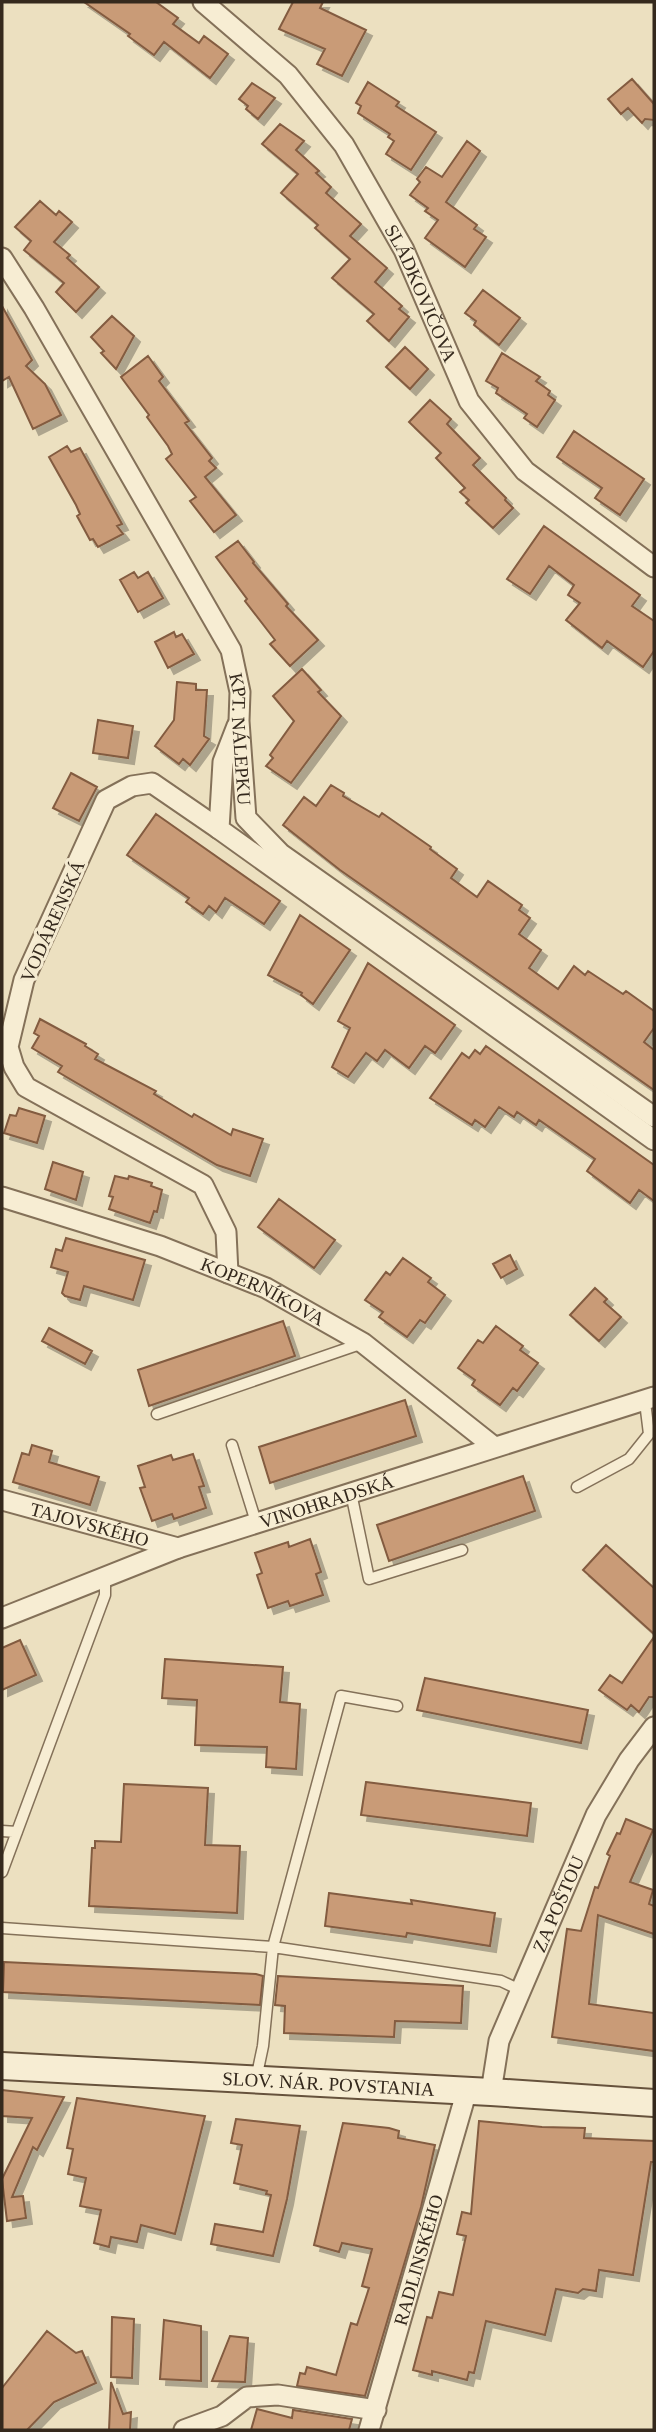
<svg xmlns="http://www.w3.org/2000/svg" width="656" height="2432" font-family="'Times New Roman',serif">
<style>
.building{fill:#c99b77;stroke:#835b40;stroke-width:2;filter:url(#shadow)}
.lines{fill:none;stroke-linecap:round;stroke-linejoin:round}
.lane-casing{stroke:#847159;stroke-width:13}
.street-casing{stroke:#847159;stroke-width:23}
.secondary-casing{stroke:#66523c;stroke-width:30}
.lane{stroke:#f7edd3;stroke-width:10}
.street{stroke:#f7edd3;stroke-width:19}
.secondary{stroke:#f7edd3;stroke-width:26}
.labels{text-anchor:middle;stroke-width:6;stroke-linejoin:round;paint-order:stroke}
.street-label{font-size:19px;fill:#35291d;stroke:#f4ead0}
</style>
<defs>
<filter id="shadow"><feDropShadow dx="6" dy="6" stdDeviation="0" flood-color="#0004"/></filter>
</defs>
<rect width="100%" height="100%" fill="#ece0c0"/>
<path class="building" d="M84 2H156L178 18 173 24 199 43 204 36 228 54 210 78 164 42 154 55 128 36 130 34Z
M293 2H323L320 8 366 30 342 76 317 64 325 49 279 29Z
M632 79 654 104V120L645 119 642 123 628 108 621 114 608 99Z
M368 82 399 102 396 106 436 132 411 170 386 154 394 141 388 137 390 134 358 113 361 106 356 103Z
M252 83 275 98 258 119 246 109 248 106 239 99Z
M280 124 304 141 296 150 319 171 316 173 331 187 326 193 361 224 350 236 387 268 375 282 402 306 399 309 409 317 389 341 367 321 374 314 332 278 350 259 315 228 318 225 281 193 298 174 262 144Z
M467 141 480 151 446 202 477 225 474 229 486 237 465 267 425 238 438 220 425 211 428 208 410 195 420 182 417 179 426 167 442 177Z
M40 201 56 215 59 211 72 222 54 242 70 255 67 258 99 287 76 312 56 292 64 283 24 250 31 241 15 227Z
M483 290 520 318 499 345 474 325 476 321 465 313Z
M2 306 32 360 26 366 45 384 61 415 33 429 9 377 2 381Z
M112 316 134 336 116 369 101 353 104 351 91 337Z
M405 347 428 369 410 389 386 367Z
M502 353 540 377 536 381 550 391 548 395 555 400 537 427 524 418 527 414 496 393 498 388 486 381Z
M148 356 163 377 159 381 189 421 185 423 212 458 209 461 216 468 205 477 236 515 214 532 190 501 196 497 166 459 172 454 168 446 147 417 149 415 121 377Z
M430 400 451 419 447 424 480 458 473 465 506 498 505 500 513 508 493 528 466 503 469 500 460 492 465 488 436 458 441 453 409 422Z
M574 431 644 479 620 515 595 498 602 488 557 457Z
M67 446 71 452 80 448 122 524 117 526 123 534 98 547 93 539 90 540 77 516 80 514 76 505 49 457Z
M544 526 640 595 632 606 654 621V651L643 667 607 641 602 648 566 620 580 603 568 595 574 585 549 566 530 594 507 579Z
M238 541 254 562 253 563 288 604 286 606 318 640 290 666 270 644 275 640 245 601 247 599 216 557Z
M134 572 138 578 148 572 163 598 138 612 120 580Z
M174 632 176 637 182 634 194 654 168 668 155 642Z
M302 669 321 690 318 692 341 716 291 783 266 766 273 758 270 755 294 721 273 696Z
M177 682 196 684V690H207L204 736 209 739 190 765 183 759 179 764 155 746 174 720Z
M98 720 133 726 128 758 93 753Z
M71 773 97 787 79 821 53 808Z
M331 785 344 793 343 796 379 817 382 813 431 847 430 849 457 869 451 878 477 897 488 881 522 905 519 910 530 918 519 934 541 950 529 968 558 989 574 966 585 975 588 971 623 994 626 991 654 1011V1028L644 1042 654 1050V1090L340 870 283 825 304 797 316 806Z
M156 814 280 901 264 924 225 898 216 912 209 906 203 914 186 902 189 898 127 855Z
M300 915 350 950 313 1004 301 995 302 993 268 975Z
M368 963 455 1025 435 1053 425 1046 409 1068 385 1050 377 1061 366 1053 348 1077 332 1067 350 1028 338 1021Z
M40 1019 86 1044 85 1046 98 1054 95 1059 156 1091 154 1094 192 1117 194 1114 231 1135 233 1129 263 1139 250 1176 217 1165 58 1072 62 1066 32 1048 39 1036 34 1033Z
M486 1046 654 1165V1201L639 1190 630 1203 587 1171 595 1159 539 1120 536 1125 517 1112 514 1117 499 1107 485 1127 475 1120 472 1125 430 1098 462 1053 469 1058 475 1050 480 1054Z
M19 1108 45 1116 37 1143 4 1133 10 1115 16 1116Z
M53 1162 83 1172 76 1200 45 1189Z
M115 1176 128 1179 129 1176 152 1183 151 1186 162 1190 157 1212 154 1211 150 1223 109 1209 113 1197 109 1196Z
M279 1199 335 1240 314 1268 258 1227Z
M66 1238 145 1260 133 1300 84 1286 80 1300 65 1296 62 1293 68 1272 51 1267 56 1249 62 1251Z
M510 1255 517 1269 501 1278 493 1264Z
M403 1258 431 1278 428 1282 445 1295 425 1323 420 1320 407 1337 379 1317 383 1312 365 1300 386 1272 390 1275Z
M595 1288 607 1299 604 1302 621 1317 599 1341 570 1315Z
M283 1321 295 1356 149 1406 138 1370Z
M496 1326 523 1346 520 1350 538 1363 517 1391 513 1388 500 1405 472 1385 475 1380 458 1368 478 1340 483 1343Z
M49 1328 92 1351 85 1364 42 1341Z
M405 1400 416 1436 270 1483 259 1447Z
M32 1445 52 1451 49 1462 99 1477 90 1505 13 1482 22 1453 29 1455Z
M193 1454 204 1486 199 1487 206 1508 174 1519 172 1514 152 1521 140 1488 145 1487 138 1466 171 1455 173 1460Z
M523 1476 535 1511 389 1561 377 1525Z
M310 1539 321 1572 316 1574 323 1595 290 1606 288 1601 268 1608 257 1575 262 1573 255 1553 288 1542 289 1547Z
M606 1545 654 1588V1634L583 1570Z
M654 1637V1697H649L639 1712 631 1705 627 1710 599 1690 610 1675 622 1683Z
M20 1640 36 1675 2 1690V1648Z
M165 1659 283 1667 280 1702 300 1704 296 1769 266 1767 267 1747 195 1745 197 1700 162 1698Z
M425 1678 588 1710 581 1743 417 1710Z
M366 1782 531 1803 527 1836 361 1815Z
M124 1784 208 1788 205 1845 240 1846 237 1913 89 1906 92 1848H95V1841L121 1842Z
M626 1819 653 1830 630 1882 653 1890 649 1904 654 1906V1934L598 1915 589 2004 654 2013V2051L552 2037 567 1929 581 1931 595 1887 598 1888 610 1856 607 1854 617 1833 620 1834Z
M329 1893 412 1904 411 1900 495 1913 490 1946 407 1933 406 1937 325 1926Z
M4 1962 256 1974 263 1976 260 2005 3 1992Z
M278 1976 463 1986 461 2023 395 2021 394 2037 284 2033 285 2006 275 2005Z
M2 2090 64 2097 37 2150 33 2147 12 2197 23 2196 26 2218 7 2221 2 2179 32 2118 2 2116Z
M77 2098 205 2116 175 2234 141 2225 137 2242 111 2237 109 2247 94 2243 101 2210 80 2206 86 2178 68 2174 73 2149 67 2148Z
M236 2119 300 2126 287 2199 273 2256 211 2244 215 2224 263 2232 271 2195 266 2194 267 2191 234 2183 242 2145 231 2143Z
M479 2121 542 2127 585 2128 584 2138 654 2141V2162H651L633 2275 599 2270 596 2291 583 2289 578 2293 556 2289 545 2335 486 2321 474 2373 469 2372 467 2380 432 2371V2375L413 2370 427 2317 432 2318 439 2292 453 2295 466 2236 457 2234 462 2212 471 2214Z
M343 2123 389 2128 399 2131 398 2138 435 2145 421 2207 365 2396 297 2386 300 2373 305 2374 307 2367 336 2375 351 2323 357 2325 369 2288 362 2286 372 2249 342 2243 339 2252 314 2245Z
M112 2317 134 2319 132 2378 111 2377Z
M164 2320 201 2326V2381L160 2379Z
M47 2331 76 2353 82 2351 96 2383 54 2402 27 2430H2V2388Z
M230 2336 248 2338 245 2382 212 2381Z
M111 2382 123 2414 131 2412 130 2430H109Z
M257 2409 292 2418 293 2410 352 2419 349 2430H251Z"/>
<g class="lines">
<defs>
<path id="lane" d="M157 1414 363 1343
M232 1445 256 1522
M577 1487 629 1459 649 1434 646 1410 643 1400
M351 1493 369 1579 462 1550
M2 1831 17 1832
M2 1872 105 1595V1576
M2 1928 273 1947 501 1981 520 1990
M256 2079 263 2046 273 1947 341 1696 397 1706"/>
<g id="street">
<path id="s1" d="M203 2 288 75 344 145 404 250 469 401 525 471 654 567"/>
<path id="s2" d="M2 258 34 308 231 650 240 692 239 721 246 818 281 854 654 1117"/>
<path d="M237 726 223 762 219 829 654 1140"/>
<path d="M219 829 152 783 132 786 106 800 24 980 8 1047 14 1067 26 1087 203 1185 226 1232 228 1273"/>
<path id="s3" d="M2 1197 160 1246 266 1288 363 1343 493 1446"/>
<path id="s4" d="M2 1500 178 1548"/>
<path id="s5" d="M2 1618 178 1548 654 1397"/>
<path id="s6" d="M491 2092 499 2041 596 1815 629 1760 654 1727"/>
<path d="M184 2430 222 2416 247 2397 278 2395 376 2410"/>
<path id="s7" d="M369 2430 467 2090"/>
</g>
<g id="secondary">
<path id="s8" d="M2 2066 491 2092 654 2103"/>
</g>
</defs>
<use href="#lane" class="lane-casing"/>
<use href="#street" class="street-casing"/>
<use href="#secondary" class="secondary-casing"/>
<use href="#lane" class="lane"/>
<use href="#street" class="street"/>
<use href="#secondary" class="secondary"/>
</g>
<g class="labels">
<g class="street-label">
<text dy="7" stroke="none"><textPath href="#s1" startOffset="369">SLÁDKOVIČOVA</textPath></text>
<text dy="7" stroke="none"><textPath href="#s2" startOffset="544">KPT. NÁLEPKU</textPath></text>
<text transform="translate(52 921) rotate(-66)" y="7">VODÁRENSKÁ</text>
<text dy="7" stroke="none"><textPath href="#s3" startOffset="278">KOPERNÍKOVA</textPath></text>
<text dy="7" stroke="none"><textPath href="#s5" startOffset="345">VINOHRADSKÁ</textPath></text>
<text dy="7" stroke="none"><textPath href="#s4" startOffset="91">TAJOVSKÉHO</textPath></text>
<text dy="7" stroke="none"><textPath href="#s6" startOffset="201">ZA POŠTOU</textPath></text>
<text dy="7" stroke="none"><textPath href="#s8" startOffset="327">SLOV. NÁR. POVSTANIA</textPath></text>
<text dy="7" stroke="none"><textPath href="#s7" startOffset="177">RADLINSKÉHO</textPath></text>
</g>
</g>
<rect width="656" height="2432" fill="none" stroke="#35291d" stroke-width="7"/>
</svg>
